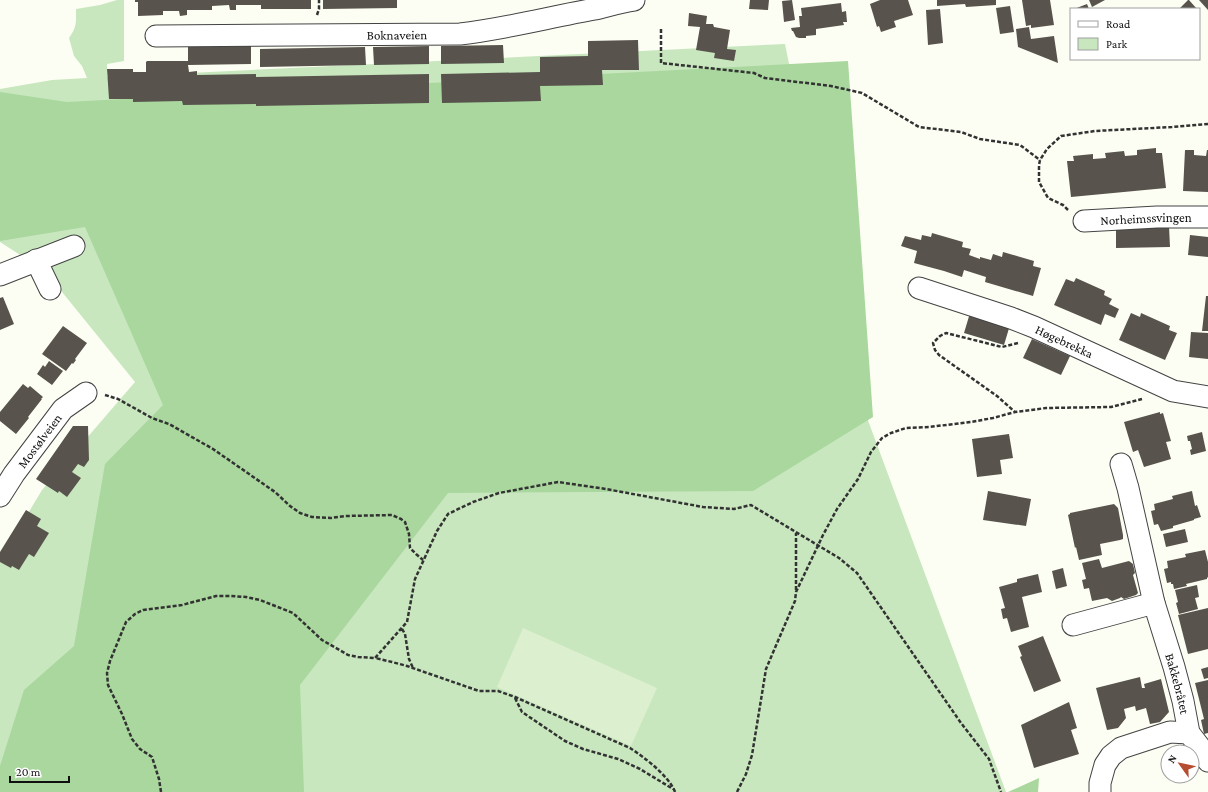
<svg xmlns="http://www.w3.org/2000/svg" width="1208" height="792" font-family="'Crimson Pro',serif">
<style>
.green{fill:#c8e7be}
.forest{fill:#a9d79e}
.pitch{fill:#dcefcf}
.building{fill:#58544d}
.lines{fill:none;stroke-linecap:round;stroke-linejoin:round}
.street-casing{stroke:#434343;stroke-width:23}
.path{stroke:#323232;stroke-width:2.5;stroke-dasharray:4 2;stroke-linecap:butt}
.street{stroke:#fff;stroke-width:21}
.labels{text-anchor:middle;stroke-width:4;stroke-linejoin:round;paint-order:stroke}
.street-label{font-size:13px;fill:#101010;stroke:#fff}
</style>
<rect width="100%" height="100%" fill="#fdfef3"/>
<path class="green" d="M117 0H124V61L107 64V77L785 44 853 380 1006 792H0V560L42 490 135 382 45 271 0 242V89L52 80 87 78 82 66 74 56 69 38C77 27 76 23 76 9L100 5Z"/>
<path class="forest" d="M848 61 873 417 753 491 448 493 300 685 304 792H0V766L24 690 74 646 105 464 163 405 85 227 0 241V92L67 102Z
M1039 778 1038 792H1008Z"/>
<path class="pitch" d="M523 628 657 688 631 746 497 687Z"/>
<path class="building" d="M135 0H311V9H261V5H236V10H230L229 5 212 6V10H187V15L180 16 179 11H163V15L138 16V2H135Z
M323 0H397V8L323 9Z
M750 0H769L768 10 749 9Z
M792 0 795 20 784 22 782 1Z
M880 0H908L913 15 894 21 896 27 881 32 879 26 877 27 870 4Z
M937 0H996V5L966 7 965 4 937 6Z
M1022 0H1050L1054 25 1031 28V25L1026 26Z
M1089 0H1105L1092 7Z
M1188 0H1189L1197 9H1179Z
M1199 0H1208V10Z
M841 3 842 12 846 11 847 22H843L844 25 816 29V35L806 36V38H799L796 37 793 31H792L791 28 800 27 799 16H802L801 8Z
M1087 4 1089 9H1074Z
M1010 6 1014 32 1000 34 996 8Z
M940 9 943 43 928 45 926 10Z
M689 13 707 16 706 24H713L714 27 730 30 727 49 736 50 734 61 714 58 715 53 696 50 700 27 688 26Z
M1029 27 1031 39 1054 36 1058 63 1018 47 1016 29Z
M638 40 639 70H602L603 85 540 86 541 101 442 103 441 74 540 72V57L588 56V41Z
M503 45 504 63 441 64V46Z
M251 46V64L188 65 189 72 197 71V75L256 74V77L429 74V103L256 106V104L183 105 182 101 133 102V99H109L107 69H133V72H146V62L147 61H188V47Z
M429 46V64L374 65 373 47Z
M365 47 366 65 260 67V49Z
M1156 148V153H1162L1166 188 1071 197 1067 161H1074L1073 156 1093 154V159L1106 158 1105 153 1124 151 1125 156 1137 155V150Z
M1185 150H1194V155L1206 156 1207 150H1208V192L1183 191Z
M1169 226 1170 247 1116 248V227Z
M932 233 963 242 962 247 971 249 969 255 980 259V257L991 260 993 254 1002 257 1003 252 1034 261 1033 266 1041 268 1033 296 985 282 986 277 964 270 962 277 944 271 914 263 917 251 901 246 905 236 921 240 922 235 931 237Z
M1190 235 1208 237V257L1188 255Z
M1076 278 1105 291 1104 295 1112 299 1109 304 1119 309 1115 318 1105 314 1101 325 1054 305 1066 279 1074 282Z
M1206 296H1208V331H1202Z
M3 297 14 324 0 330V298Z
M970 313 1010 325 1004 345 964 333Z
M1131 313 1140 317 1141 313 1170 326 1169 330 1177 333 1165 360 1119 340Z
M63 326 87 343 75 359 76 360 73 364 72 363 66 371 42 354Z
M1191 332 1208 333V359L1189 357Z
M1032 339 1070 356 1061 375 1023 358Z
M49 361 63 371 52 385 37 374 43 365 45 367Z
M23 384 28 388 30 386 43 397 41 399H42L28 417 29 418 16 434 0 421V412Z
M1160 412V414L1163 413 1171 441 1166 442 1171 459 1144 467 1138 450 1133 452 1124 422Z
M73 426H88L89 460 84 467 78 464 72 472 81 478 67 497 59 491 58 493 36 479Z
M1202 432 1206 451 1191 455 1190 450 1192 449 1190 441H1188L1187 436Z
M1009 434 1013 458 1000 460 1002 474 977 477 972 439Z
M988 491 1031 499 1026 526 983 520Z
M1192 491 1195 506 1197 505 1201 517 1194 519V520L1173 526V528L1161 531 1158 524 1154 525 1151 511 1155 510 1154 504 1173 499 1172 496Z
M1114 504 1118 508 1123 535V539L1120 540 1100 544 1102 555 1079 560 1076 547 1075 548 1068 515 1070 514V513Z
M26 510 41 519 37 526 49 533 34 557 29 554 19 570 12 566 11 568 0 562V552Z
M1185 529 1188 542 1166 547 1163 534Z
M1205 550 1208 562V577L1207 578V579L1186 584 1187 586 1174 589 1173 584H1171V582L1167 583 1164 569 1168 568 1167 561 1186 557 1185 554Z
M1099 559 1102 568 1129 561 1133 564 1135 573 1133 575 1138 593 1136 595 1124 599 1121 597 1120 598 1112 601 1107 598 1092 601 1089 588 1084 589 1082 580 1086 579 1082 563Z
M1063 568 1067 586 1056 589 1052 571Z
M1038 574 1042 592 1022 597 1029 627 1011 632 1007 618 1003 619 1001 609 1005 608 999 587 1017 582V579Z
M1197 585 1199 597 1195 598 1198 609 1179 614 1176 603 1178 602 1175 590Z
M1208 608V649L1188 654 1178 615Z
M1043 636 1061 681 1034 692 1020 657 1022 656 1018 646Z
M1208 667V678L1204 679 1201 669Z
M1140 677 1142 688H1145L1144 684 1161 679 1169 712 1160 722 1150 724 1146 708 1136 711 1135 706 1124 709 1126 718 1118 728 1107 730 1096 688Z
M1208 680V733L1204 734 1201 720 1204 719 1195 683Z
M1069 702 1077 728 1071 730 1079 754 1034 768 1021 725Z"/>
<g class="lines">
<defs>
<g id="street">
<path id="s1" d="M156 36 460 34C505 29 550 17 595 9 608 6 620 2 634 0"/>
<path id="s2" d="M1084 221 1157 217H1208"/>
<path d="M36 260 50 289"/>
<path d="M0 275 74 246"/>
<path id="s3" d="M919 288 1011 318 1034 327 1173 391 1208 397"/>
<path id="s4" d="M1121 464 1128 488 1154 603 1174 667 1183 701 1189 733 1199 746 1208 761"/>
<path id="s5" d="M0 496 14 474 63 409 86 393"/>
<path d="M1073 625 1154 603"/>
<path d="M1100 792V783L1105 765 1111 756 1121 748 1170 732 1189 733"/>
</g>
</defs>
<use href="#street" class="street-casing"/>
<path class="path" d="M317 15 319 9V0
M661 29V63L754 73 765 78 831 86 862 93 919 127 961 132 980 139 1020 145 1040 160
M1068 210 1063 205 1048 198 1039 182V165L1040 160 1047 149 1061 136 1095 131 1172 127 1208 124
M1018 343 1002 347 946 333 940 336 933 343 935 350 939 355 997 396 1015 412 1046 408 1111 407 1142 399
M105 395 118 399 152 418 169 424 213 449 275 492 290 506 300 513 312 517 331 518 345 516 392 515 401 519 405 522 409 534 410 548 416 554 423 560
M796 590V533
M402 629 405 634 409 659 413 668
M515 698 522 712 565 741 583 749 618 759 640 769 673 789
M161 792 159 779 152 757 140 749 132 739 122 714 108 685 107 673 110 661 126 622 135 614 143 610 182 605 216 596H231L246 597 260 600 293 613 322 640 348 655 358 657 375 658
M675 792C669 776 644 757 630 748L515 697 498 691H479L407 666 392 662 375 658 407 622 415 579 437 531 448 514 473 502 499 493 558 482 606 489 703 507 734 509 751 505 839 558 857 573 961 723 989 759 1001 792
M737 792 746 774 752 755 766 669 795 601 796 592 823 535 837 509 858 479 871 452 882 438 891 433 906 428 929 427 971 422 993 418 1015 412"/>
<use href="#street" class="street"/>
</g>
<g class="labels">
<g class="street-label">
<text dy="5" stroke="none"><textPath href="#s1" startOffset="241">Boknaveien</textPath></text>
<text dy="5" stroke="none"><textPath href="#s2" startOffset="62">Norheimssvingen</textPath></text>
<text dy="5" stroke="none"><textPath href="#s3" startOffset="155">Høgebrekka</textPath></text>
<text dy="5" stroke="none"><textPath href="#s5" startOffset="68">Mostølveien</textPath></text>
<text dy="5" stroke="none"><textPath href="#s4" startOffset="227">Bakkebråtet</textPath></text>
</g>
</g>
<rect x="1070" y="8" width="130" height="52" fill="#ffffff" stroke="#9f9f9f"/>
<rect x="1078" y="21" width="20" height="6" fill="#ffffff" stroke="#9f9f9f"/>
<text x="1106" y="28" font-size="12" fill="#101010">Road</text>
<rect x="1078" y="38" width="20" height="12" fill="#c8e7be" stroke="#9f9f9f"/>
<text x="1106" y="48" font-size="12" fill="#101010">Park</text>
<g transform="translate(1180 764) rotate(303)"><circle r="19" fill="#ffffff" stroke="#9f9f9f"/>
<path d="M0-3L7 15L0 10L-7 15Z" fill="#b74d30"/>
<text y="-6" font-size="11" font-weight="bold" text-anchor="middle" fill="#101010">N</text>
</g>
<path d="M10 776v6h59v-6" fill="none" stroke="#101010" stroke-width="2"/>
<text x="16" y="776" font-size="12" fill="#101010" stroke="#ffffff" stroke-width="3" paint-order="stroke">20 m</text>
</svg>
